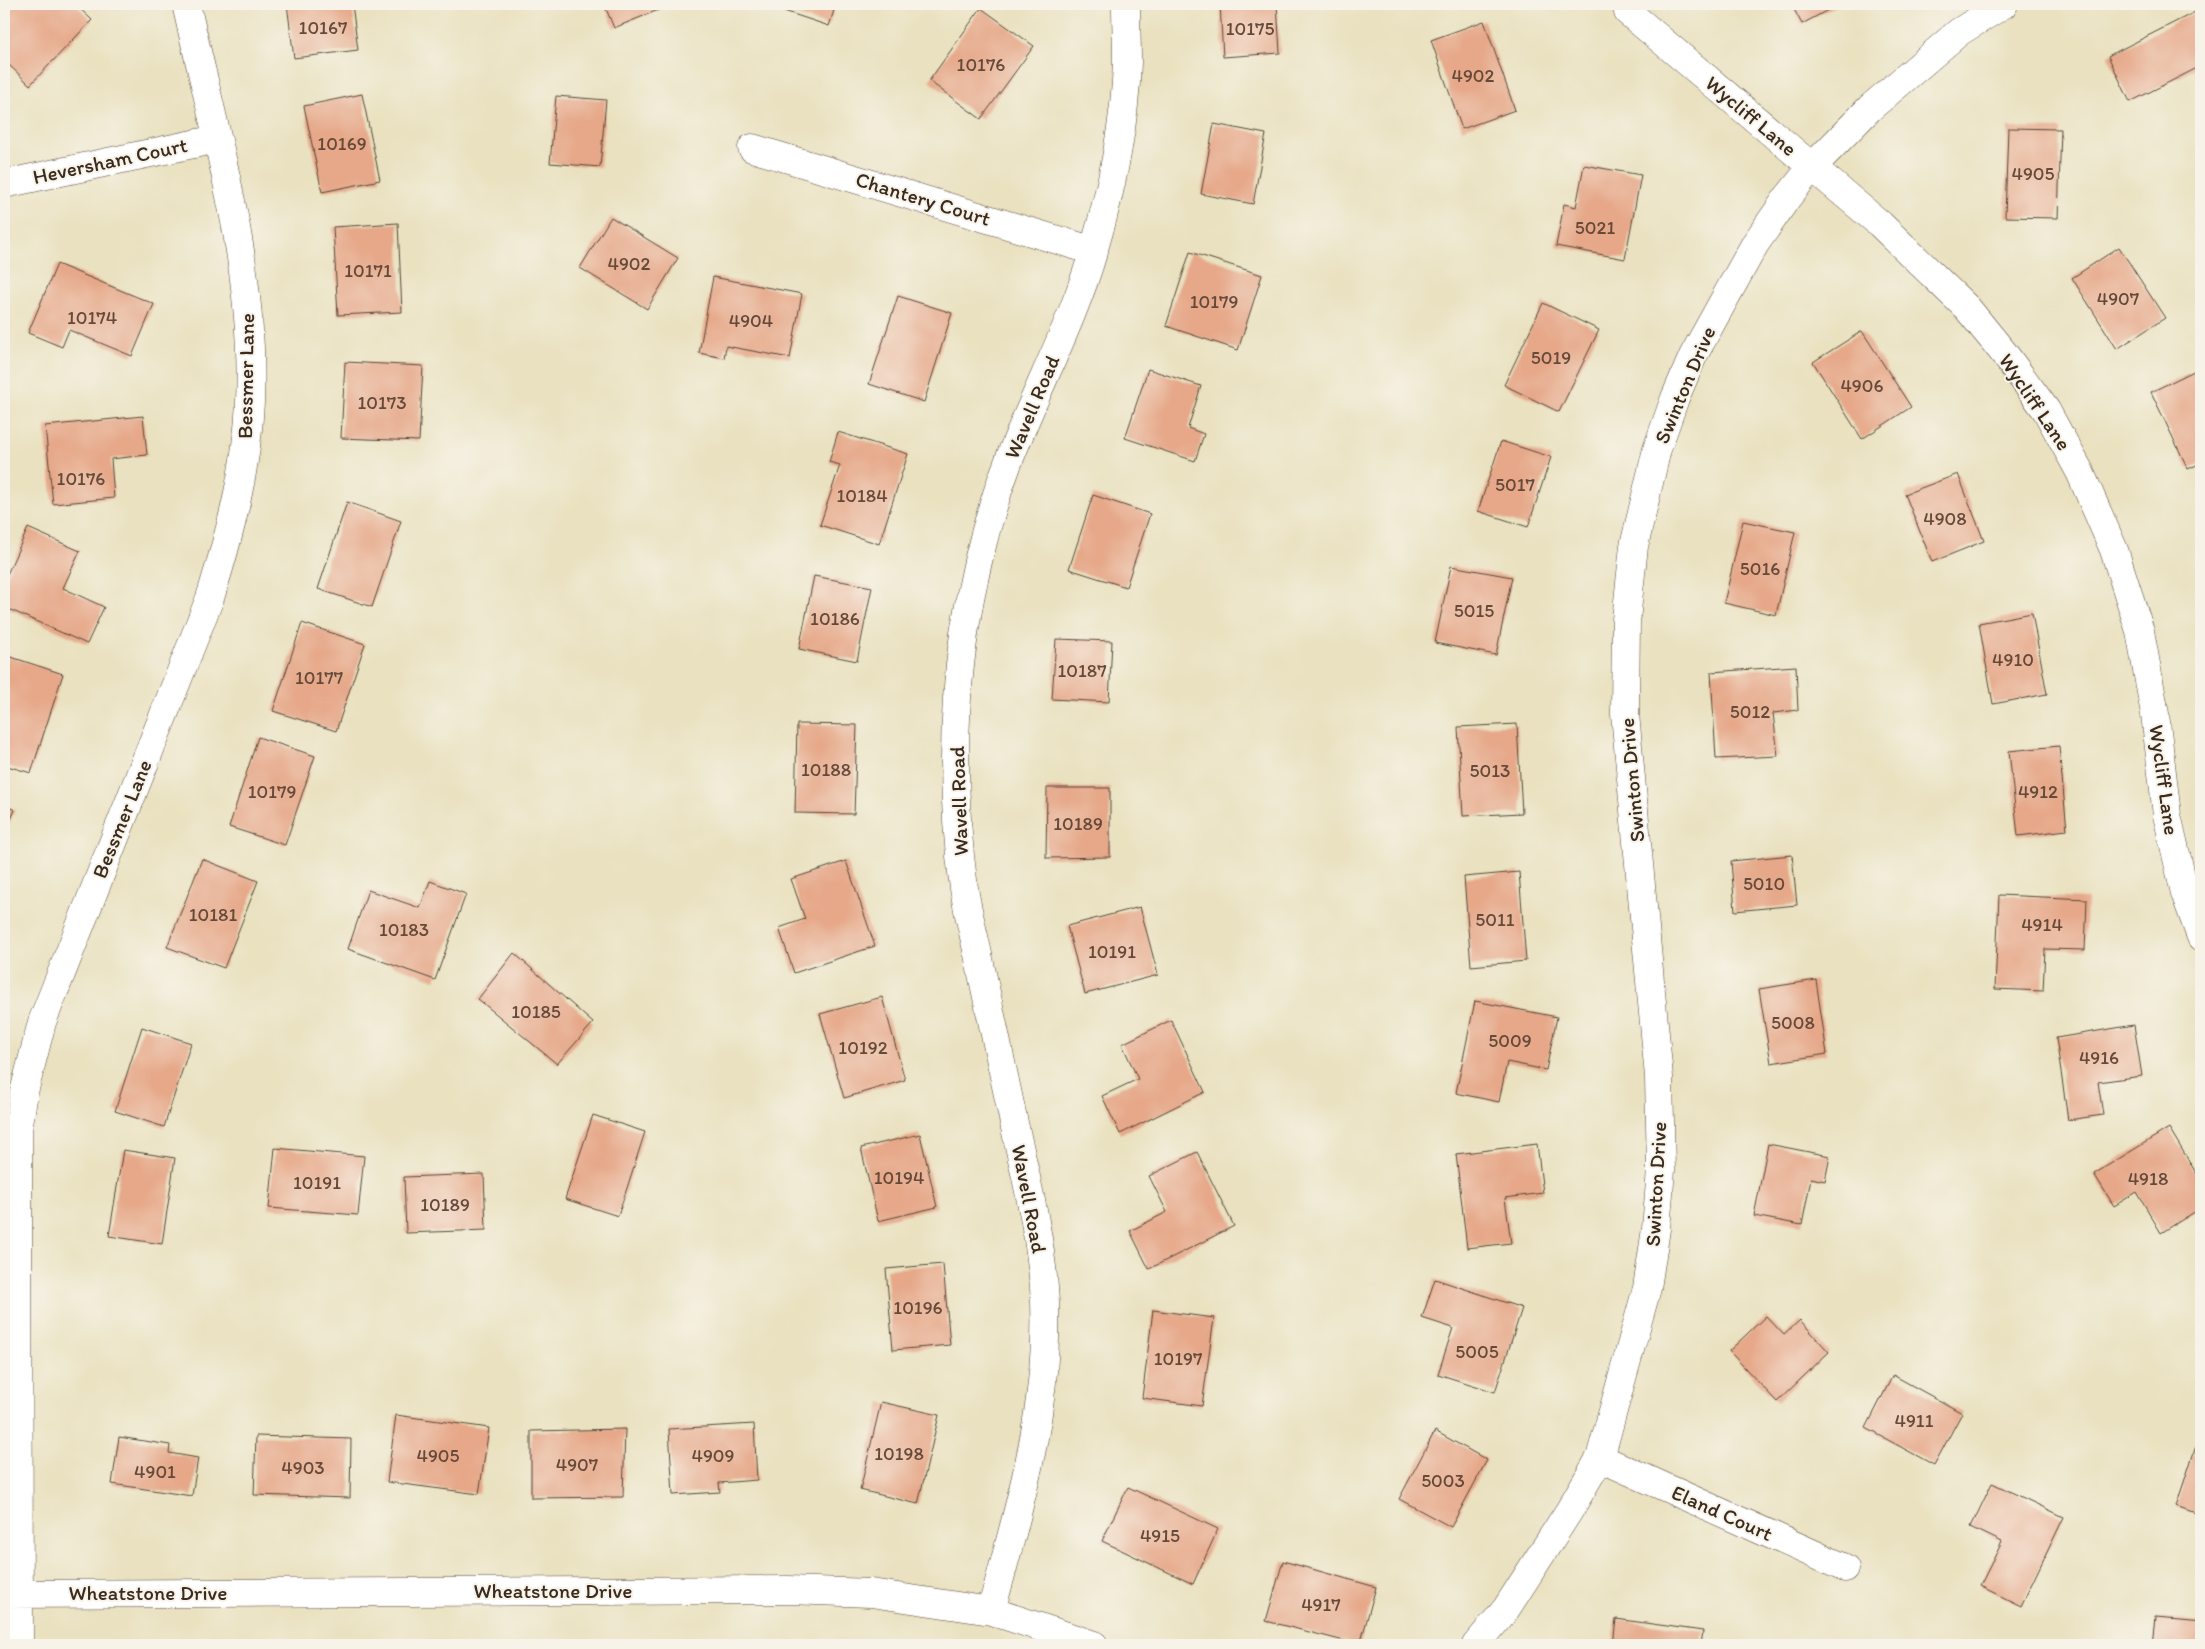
<svg xmlns="http://www.w3.org/2000/svg" width="2205" height="1649" font-family="Itim,sans-serif">
<style>
.building{fill:#e6a889}
.lines{fill:none;stroke-linecap:round;stroke-linejoin:round}
.street-casing{stroke:#554536;stroke-width:29}
.street{stroke:#fff;stroke-width:28}
.labels{text-anchor:middle;stroke-width:4;stroke-linejoin:round;paint-order:stroke}
.number-label{font-size:19px;fill:#664a39}
.street-label{font-size:21px;fill:#3b2a1e;stroke:#f7f3e8}
</style>
<rect width="100%" height="100%" fill="#f7f3e8"/>
<filter id="ink" filterUnits="userSpaceOnUse"><feTurbulence type="fractalNoise" baseFrequency=".02" numOctaves="2"/><feDisplacementMap in="SourceGraphic" scale="10" xChannelSelector="R" yChannelSelector="G"/><feConvolveMatrix kernelMatrix="1 2 1 2 8 2 1 2 1" color-interpolation-filters="sRGB"/></filter>
<filter id="wash" filterUnits="userSpaceOnUse"><feTurbulence type="fractalNoise" baseFrequency=".0096" numOctaves="4" result="noise"/><feDisplacementMap in="SourceGraphic" scale="20" xChannelSelector="R" yChannelSelector="G"/><feGaussianBlur stdDeviation="1.12" result="paint"/><feColorMatrix in="noise" values="0 0 0 0 0 0 0 0 0 0 0 0 0 0 0 0 0 1.4 0 .05"/><feComposite in="paint" operator="in"/></filter>
<g filter="url(#wash)">
<rect width="100%" height="100%" fill="#e9e1bf"/>
<g id="blocks">
<path class="building" d="M11 4H75L92 20 30 85 4 60V12Z
M287 4H352L358 50 294 58Z
M604 4H673L614 28Z
M763 4H836L829 26Z
M1220 4H1277L1280 53 1223 57Z
M1791 4H1839L1802 24Z
M981 8 1034 46 981 119 929 81Z
M2201 9V66L2130 102 2108 56Z
M1484 21 1515 110 1462 129 1431 40Z
M362 94 380 180 322 192 304 106Z
M556 96 606 100 600 167 550 163Z
M1214 124 1266 134 1253 204 1201 194Z
M2008 128 2061 129 2058 218 2005 217Z
M1584 165 1641 175 1625 259 1556 246 1564 204 1576 207Z
M611 217 678 258 647 309 580 268Z
M398 223 402 312 338 315 333 227Z
M2119 247 2165 318 2117 349 2072 278Z
M1190 252 1262 275 1238 350 1166 326Z
M57 264 154 304 132 356 69 330 62 347 28 333Z
M713 277 802 294 790 358 726 346 724 358 699 353Z
M898 296 952 313 924 402 869 384Z
M1543 303 1599 330 1559 412 1504 385Z
M1862 331 1911 407 1862 439 1813 362Z
M345 362 423 366 419 441 341 438Z
M1148 369 1201 386 1188 428 1204 434 1195 461 1125 438Z
M2198 369 2201 375V463L2188 469 2151 392Z
M143 416 147 455 111 459 114 498 53 504 45 426Z
M838 432 908 454 879 544 820 525 840 465 829 462Z
M1501 441 1551 457 1528 527 1478 511Z
M1958 474 1984 541 1932 562 1905 494Z
M1093 495 1150 514 1126 587 1069 569Z
M347 502 401 521 372 607 318 589Z
M1743 521 1795 532 1776 615 1724 603Z
M28 528 80 551 63 588 104 607 87 644 4 607V581Z
M1451 566 1512 577 1496 655 1435 643Z
M814 576 872 587 857 661 799 649Z
M2032 613 2047 694 1993 704 1979 623Z
M302 623 365 644 336 731 273 711Z
M1056 639 1112 641 1109 702 1052 699Z
M8 656 63 674 31 773 4 765V671Z
M1796 666 1798 710 1773 713 1778 756 1716 759 1711 672Z
M797 724 857 725 854 814 795 813Z
M1517 724 1522 813 1463 816 1458 727Z
M258 737 315 756 285 845 229 827Z
M2059 746 2067 830 2018 836 2009 751Z
M1047 788H1110V857L1046 858Z
M4 805 15 810 4 835Z
M1792 855 1797 905 1735 911 1731 861Z
M202 859 258 881 224 968 167 947Z
M846 861 875 946 794 973 779 928 805 919 791 879Z
M1519 872 1526 961 1471 966 1464 877Z
M430 881 466 894 435 980 348 949 368 890 420 908Z
M1999 895 2087 899 2085 950 2045 949 2043 991 1995 989Z
M1140 907 1158 975 1085 994 1067 926Z
M514 953 593 1023 557 1064 478 999Z
M1816 980 1827 1054 1771 1063 1759 989Z
M882 997 905 1080 844 1098 820 1014Z
M1475 1001 1557 1017 1546 1070 1507 1062 1499 1102 1456 1093Z
M1171 1020 1205 1092 1120 1134 1102 1096 1138 1079 1122 1044Z
M2134 1025 2142 1076 2098 1082 2103 1115 2068 1120 2056 1038Z
M142 1027 191 1043 164 1127 115 1111Z
M593 1115 645 1132 618 1216 565 1199Z
M2169 1128 2201 1181V1208L2161 1233 2137 1192 2114 1206 2094 1174Z
M920 1134 937 1207 878 1221 861 1148Z
M1537 1144 1543 1193 1505 1198 1511 1243 1467 1248 1456 1154Z
M1768 1144 1830 1156 1825 1181 1811 1178 1802 1225 1754 1216Z
M275 1148 364 1156 358 1215 269 1208Z
M123 1150 175 1158 162 1244 109 1236Z
M1197 1152 1234 1226 1149 1269 1130 1231 1167 1212 1149 1176Z
M484 1174 486 1230 406 1233 404 1177Z
M943 1264 950 1345 893 1350 886 1269Z
M1435 1279 1522 1308 1495 1392 1438 1374 1453 1328 1422 1318Z
M1153 1310 1214 1318 1202 1406 1142 1398Z
M1766 1316 1784 1335 1800 1320 1829 1352 1777 1402 1729 1351Z
M1893 1375 1962 1413 1934 1465 1866 1428Z
M881 1402 939 1415 918 1504 860 1490Z
M396 1415 489 1428 479 1494 387 1482Z
M754 1424 757 1480 719 1483 720 1492 673 1495 669 1429Z
M625 1429 623 1497 531 1498V1431Z
M1435 1431 1487 1460 1451 1527 1399 1499Z
M256 1436 351 1439 350 1498 254 1495Z
M119 1437 170 1445 169 1453 198 1458 192 1496 112 1484Z
M2199 1437 2201 1438V1515L2176 1506Z
M1992 1483 2064 1517 2021 1606 1980 1586 2002 1542 1971 1527Z
M1128 1487 1218 1529 1193 1584 1102 1541Z
M1283 1561 1376 1587 1360 1645 1266 1621Z
M2156 1618 2201 1622V1645H2153Z
M1616 1619 1703 1631 1701 1645H1613Z"/>
</g>
</g>
<g filter="url(#ink)">
<use href="#blocks" fill-opacity="0" stroke="#554536" stroke-width="1"/>
<g class="lines">
<defs>
<path id="street" d="M1628 12 1880 224 1968 309 2003 352 2046 410 2080 472 2114 550 2140 631 2155 714 2167 815 2185 893 2201 937
M752 148 1094 251
M4 184 217 139
M1600 1458 1845 1568
M4 1594 788 1590 871 1593 991 1611 1094 1645
M991 1611C1019 1510 1049 1408 1045 1302 1042 1242 1027 1182 1014 1123 1003 1071 992 1020 981 969 976 942 968 915 964 888 955 825 953 761 957 698 963 610 985 514 1020 433 1045 372 1076 313 1094 249 1112 188 1125 126 1127 62 1127 42 1126 23 1126 4
M19 1645 18 1130 24 1092 42 1022 210 598C230 534 247 469 250 402 256 268 215 133 186 4
M1476 1645 1506 1609 1569 1511 1600 1458 1647 1288 1656 1229 1661 1170 1659 1077 1625 714 1626 620 1634 546 1657 449 1675 398 1693 356 1755 244 1787 198 1812 167 1870 108 1959 32 2004 4"/>
</defs>
<use href="#street" class="street-casing"/>
<use href="#street" class="street"/>
</g>
</g>
<g class="labels">
<g class="number-label">
<text x="323" y="34">10167</text>
<text x="1250" y="35">10175</text>
<text x="981" y="71">10176</text>
<text x="1473" y="82">4902</text>
<text x="342" y="150">10169</text>
<text x="2033" y="180">4905</text>
<text x="1595" y="234">5021</text>
<text x="629" y="270">4902</text>
<text x="368" y="277">10171</text>
<text x="2118" y="305">4907</text>
<text x="1214" y="308">10179</text>
<text x="92" y="324">10174</text>
<text x="751" y="327">4904</text>
<text x="1551" y="364">5019</text>
<text x="1862" y="392">4906</text>
<text x="382" y="409">10173</text>
<text x="81" y="485">10176</text>
<text x="1515" y="491">5017</text>
<text x="862" y="502">10184</text>
<text x="1945" y="525">4908</text>
<text x="1760" y="575">5016</text>
<text x="1474" y="617">5015</text>
<text x="835" y="625">10186</text>
<text x="2013" y="666">4910</text>
<text x="1082" y="677">10187</text>
<text x="319" y="684">10177</text>
<text x="1750" y="718">5012</text>
<text x="826" y="776">10188</text>
<text x="1490" y="777">5013</text>
<text x="272" y="798">10179</text>
<text x="2038" y="798">4912</text>
<text x="1078" y="830">10189</text>
<text x="1764" y="890">5010</text>
<text x="213" y="921">10181</text>
<text x="1495" y="926">5011</text>
<text x="2042" y="931">4914</text>
<text x="404" y="936">10183</text>
<text x="1112" y="958">10191</text>
<text x="536" y="1018">10185</text>
<text x="1793" y="1029">5008</text>
<text x="1510" y="1047">5009</text>
<text x="863" y="1054">10192</text>
<text x="2099" y="1064">4916</text>
<text x="899" y="1184">10194</text>
<text x="2148" y="1185">4918</text>
<text x="317" y="1189">10191</text>
<text x="445" y="1211">10189</text>
<text x="918" y="1314">10196</text>
<text x="1477" y="1358">5005</text>
<text x="1178" y="1365">10197</text>
<text x="1914" y="1427">4911</text>
<text x="899" y="1460">10198</text>
<text x="438" y="1462">4905</text>
<text x="713" y="1462">4909</text>
<text x="577" y="1471">4907</text>
<text x="303" y="1474">4903</text>
<text x="155" y="1478">4901</text>
<text x="1443" y="1487">5003</text>
<text x="1160" y="1542">4915</text>
<text x="1321" y="1611">4917</text>
</g>
<g class="street-label">
<text transform="translate(1751 116) rotate(40)" y="7">Wycliff Lane</text>
<text transform="translate(110 161) rotate(-12)" y="7">Heversham Court</text>
<text transform="translate(923 199) rotate(17)" y="7">Chantery Court</text>
<text transform="translate(246 376) rotate(-89)" y="7">Bessmer Lane</text>
<text transform="translate(1685 385) rotate(-67)" y="7">Swinton Drive</text>
<text transform="translate(2035 402) rotate(56)" y="7">Wycliff Lane</text>
<text transform="translate(1032 407) rotate(-67)" y="7">Wavell Road</text>
<text transform="translate(1632 780) rotate(-95)" y="7">Swinton Drive</text>
<text transform="translate(2164 780) rotate(82)" y="7">Wycliff Lane</text>
<text transform="translate(959 801) rotate(-92)" y="7">Wavell Road</text>
<text transform="translate(122 819) rotate(-68)" y="7">Bessmer Lane</text>
<text transform="translate(1656 1184) rotate(-87)" y="7">Swinton Drive</text>
<text transform="translate(1029 1199) rotate(79)" y="7">Wavell Road</text>
<text transform="translate(1722 1513) rotate(24)" y="7">Eland Court</text>
<text x="553" y="1598">Wheatstone Drive</text>
<text x="148" y="1600">Wheatstone Drive</text>
</g>
</g>
<rect width="2205" height="1649" fill="none" stroke="#f7f3e8" stroke-width="20"/>
</svg>
